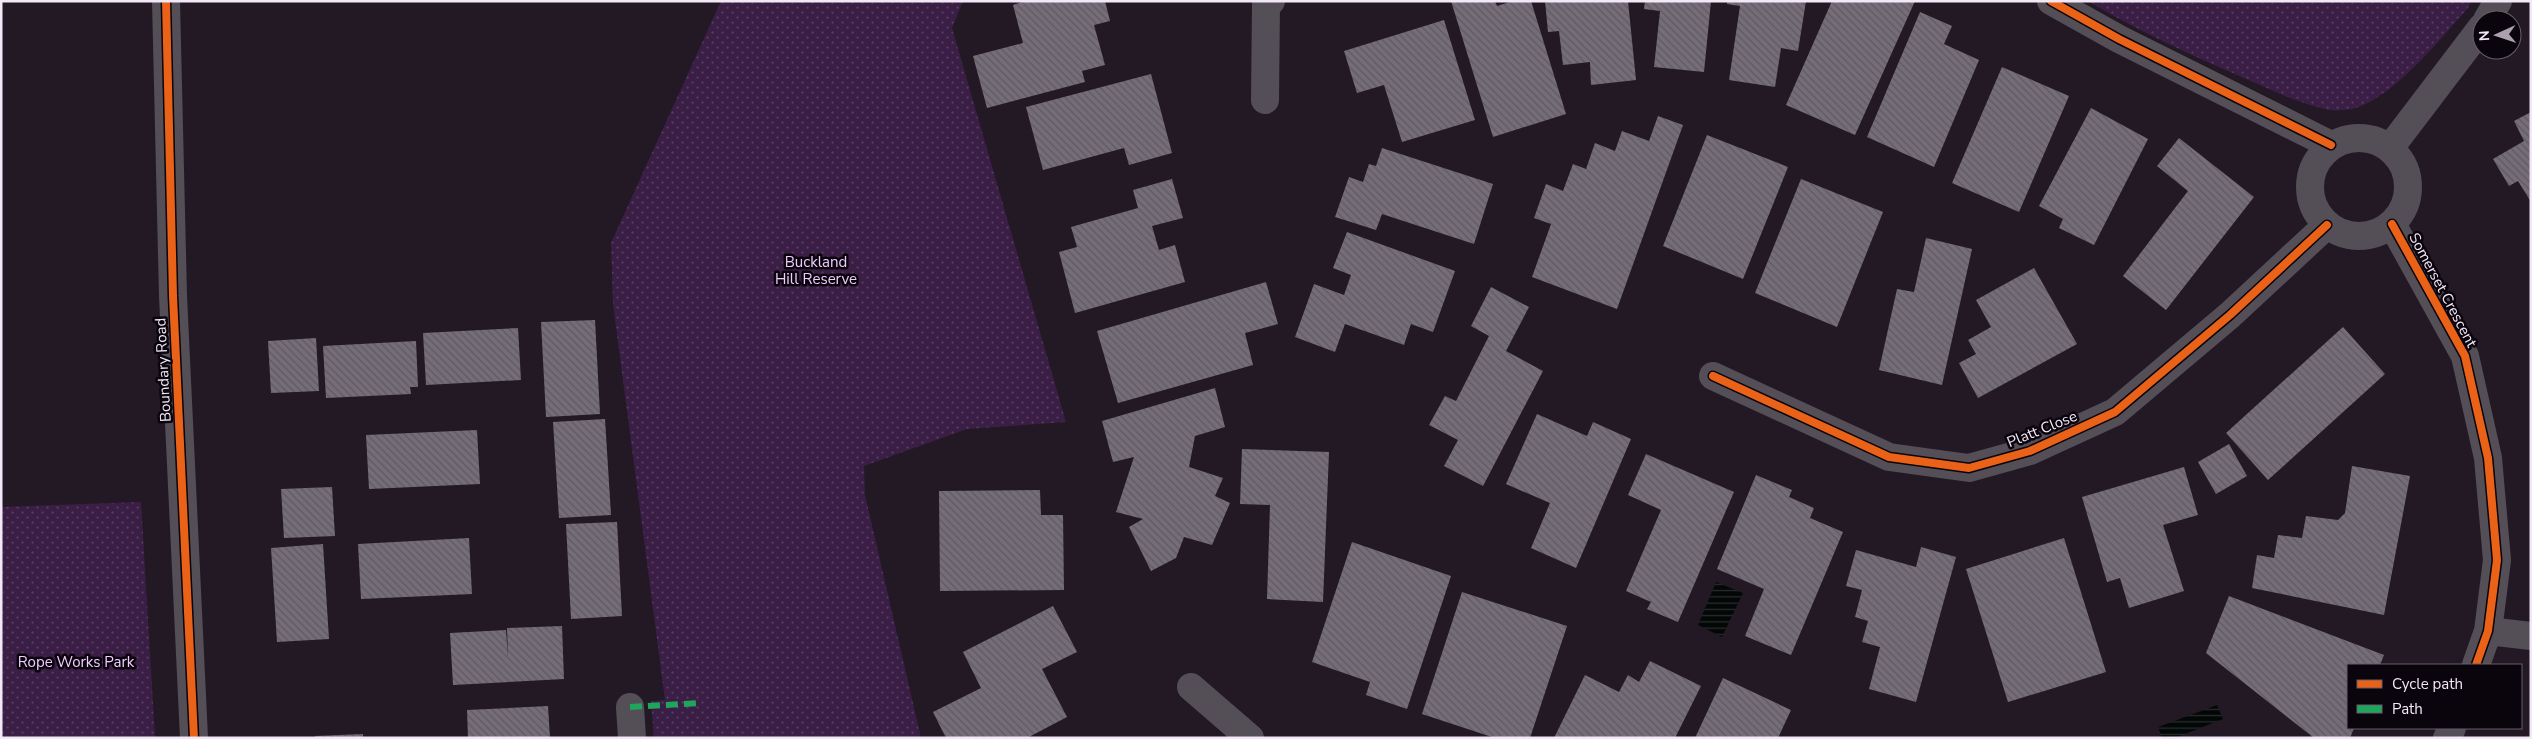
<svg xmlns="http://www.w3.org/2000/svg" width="2532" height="739" font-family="'Nunito Sans',sans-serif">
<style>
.park{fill:url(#park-dots)}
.water{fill:url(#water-rules)}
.building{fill:url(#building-back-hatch)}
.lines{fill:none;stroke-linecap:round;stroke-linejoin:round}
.minor{stroke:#544e57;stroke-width:28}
.quiet{stroke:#20a55d;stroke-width:6;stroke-dasharray:12 6;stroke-linecap:butt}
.cycleway-casing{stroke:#0a040c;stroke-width:11}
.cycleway{stroke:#ea6118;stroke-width:8}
.labels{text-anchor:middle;stroke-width:5;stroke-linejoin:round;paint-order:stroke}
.park-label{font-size:15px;fill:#f0ccff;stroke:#0a040c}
.street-label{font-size:15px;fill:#f3e8f7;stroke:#0a040c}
</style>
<defs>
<pattern id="park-dots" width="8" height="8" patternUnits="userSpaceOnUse" patternTransform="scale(1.25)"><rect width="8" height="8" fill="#3a1e45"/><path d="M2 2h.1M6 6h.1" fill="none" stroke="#573f61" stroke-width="1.8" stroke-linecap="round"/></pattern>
<pattern id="water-rules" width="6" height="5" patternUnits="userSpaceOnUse" patternTransform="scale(1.25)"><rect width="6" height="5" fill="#030807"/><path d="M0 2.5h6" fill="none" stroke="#282c2c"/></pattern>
<pattern id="building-back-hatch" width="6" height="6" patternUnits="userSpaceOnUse" patternTransform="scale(1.25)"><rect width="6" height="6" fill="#756d78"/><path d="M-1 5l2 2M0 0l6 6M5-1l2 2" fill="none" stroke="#5f5a61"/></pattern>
</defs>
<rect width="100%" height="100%" fill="#221925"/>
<path class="park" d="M721 1H963L952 28 1066 422 967 429 864 466 865 495 921 738H654L651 701 665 700 613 304 611 243Z
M2088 1H2471L2468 8C2440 39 2393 99 2352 109 2345 110 2335 111 2329 110 2299 104 2272 90 2244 78 2191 55 2138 31 2088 1Z
M141 502 155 738H1V507Z"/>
<path class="water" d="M1716 582 1743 593 1722 637 1698 625Z
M2217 705 2223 719 2175 738H2162L2158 727Z"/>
<path class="building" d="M1025 1H1105L1110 21 1094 25 1105 65 1082 71 1085 82 987 108 973 56 1023 43 1013 5Z
M1451 1H1495L1497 6 1513 1H1531L1566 114 1493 137Z
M1545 1H1628L1636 80 1591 85 1590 62 1563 65 1559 31 1548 32Z
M1645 1H1711L1704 72 1654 67 1660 11 1644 9Z
M1727 1H1806L1798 51 1781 48 1775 87 1729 80 1740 6 1727 4Z
M1832 1H1915L1855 135 1786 105Z
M1920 12 1952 26 1944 44 1979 60 1934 167 1867 137Z
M1444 20 1475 120 1402 142 1384 85 1357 93 1344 51Z
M2002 67 2069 96 2019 212 1952 183Z
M1151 74 1172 153 1129 165 1124 148 1043 170 1026 107Z
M2091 108 2148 139 2094 245 2059 228 2063 219 2039 206Z
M2531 112V202L2518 181 2509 186 2493 159 2524 141 2514 121Z
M1658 116 1683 125 1617 309 1532 277 1551 224 1534 218 1546 184 1563 191 1573 164 1586 169 1595 143 1615 151 1622 131 1649 141Z
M1707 135 1788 167 1743 279 1663 246Z
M2179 138 2254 197 2166 310 2123 276 2188 191 2157 166Z
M1382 148 1493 184 1474 244 1382 214 1376 230 1335 217 1349 177 1363 182 1369 164 1376 166Z
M1172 179 1183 218 1152 226 1159 250 1175 245 1185 282 1075 313 1059 252 1077 247 1071 227 1138 208 1133 190Z
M1801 179 1883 212 1837 327 1755 293Z
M1347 232 1455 271 1433 332 1411 324 1404 345 1345 324 1335 352 1295 337 1314 284 1344 295 1351 275 1333 268Z
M1926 238 1972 249 1942 385 1879 370 1897 289 1914 292Z
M2034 268 2077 344 1978 398 1959 363 1976 354 1968 340 1991 327 1976 300Z
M1266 282 1278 324 1245 333 1253 365 1118 403 1097 331Z
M1491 287 1529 307 1506 351 1543 371 1483 486 1444 466 1458 440 1429 425 1445 396 1456 401 1489 336 1471 326Z
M595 320 600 414 546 417 541 322Z
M2343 327 2385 374 2268 480 2226 433Z
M518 328 521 380 426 385 423 333Z
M316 338 319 391 271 393 268 341Z
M416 341 418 387H410L411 394 326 398 323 346Z
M1215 388 1225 427 1195 436 1189 467 1223 478 1215 496 1230 503 1212 545 1184 537 1176 558 1151 571 1129 527 1143 519 1116 512 1134 457 1113 462 1102 421Z
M1537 414 1587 436 1593 422 1631 439 1576 568 1531 548 1550 503 1506 484Z
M605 419 611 515 559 518 553 422Z
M477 430 480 484 369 489 366 435Z
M2229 444 2247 476 2216 494 2198 462Z
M1242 449 1329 452 1323 602 1267 599 1270 505 1240 504Z
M1646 454 1734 492 1678 622 1647 609 1651 602 1626 591 1661 510 1628 495Z
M2352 466 2410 476 2384 615 2252 588 2257 555 2274 558 2278 535 2302 538 2306 516 2338 520 2345 513Z
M2184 467 2198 515 2163 525 2184 591 2129 608 2120 578 2107 582 2082 497Z
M1756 475 1792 490 1789 497 1814 508 1810 518 1843 532 1791 655 1745 636 1764 589 1717 569Z
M332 487 335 536 284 538 281 489Z
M1040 490 1041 515H1063L1064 590 940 591 939 491Z
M617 522 622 616 571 619 566 524Z
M469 538 472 594 361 599 358 544Z
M2064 538 2106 672 2008 702 1966 569Z
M1352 542 1451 576 1407 709 1366 695 1370 682 1312 662Z
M323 544 329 639 277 642 271 548Z
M1921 547 1956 557 1916 702 1869 689 1880 647 1862 642 1868 621 1855 617 1862 590 1846 586 1856 550 1916 567Z
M1462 592 1567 626 1530 738H1495L1422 714Z
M2229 596 2384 655 2380 665H2348V728H2354L2350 738H2314L2206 653Z
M1053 606 1077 652 1042 669 1067 717 1027 738H946L933 712 981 688 963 652Z
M562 626 564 679 453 685 450 633 506 630 508 658 507 628Z
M1650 661 1701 686 1675 738H1554L1585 675 1619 692 1628 675 1639 682Z
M1723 678 1791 710 1778 738H1695Z
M548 706 550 738H468L467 710Z
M363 734V738H315V736Z"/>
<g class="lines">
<path class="minor" d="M166 1 173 296 194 738
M2051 1 2119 39 2331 145
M2487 20 2498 1
M1265 100 1266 4 1271 1
M2310 187a49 49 0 1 1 98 0a49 49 0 1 1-98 0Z
M2390 148 2482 27
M2392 224 2465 356 2488 458 2497 560 2488 631 2476 665
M1713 376 1889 457 1969 468 2030 451 2115 412 2230 315 2327 225
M2488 631 2531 636
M1191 687 1250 738
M630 707 632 738
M2447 738 2452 728"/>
<path class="quiet" d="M630 707 700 703"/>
<defs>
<path id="cycleway" d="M166 1 173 296 194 738
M2051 1 2119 39 2331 145
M2392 224 2465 356 2488 458 2497 560 2488 631 2476 665
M1713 376 1889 457 1969 468 2030 451 2115 412 2230 315 2327 225"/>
</defs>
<use href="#cycleway" class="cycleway-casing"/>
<use href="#cycleway" class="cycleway"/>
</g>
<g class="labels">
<g class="park-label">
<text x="816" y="267">Buckland<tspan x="816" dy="17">Hill Reserve</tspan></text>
<text x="76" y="667">Rope Works Park</text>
</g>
<g class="street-label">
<text transform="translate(2443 290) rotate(62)" y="5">Somerset Crescent</text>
<text transform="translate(163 370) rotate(-93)" y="5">Boundary Road</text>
<text transform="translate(2042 429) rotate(-22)" y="5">Platt Close</text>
</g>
</g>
<rect width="2532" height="739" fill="none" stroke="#f3e8f7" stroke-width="5"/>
<rect x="2347" y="664" width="175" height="65" fill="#0a040c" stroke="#675f6a"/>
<rect x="2357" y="680" width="25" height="8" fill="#ea6118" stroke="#675f6a"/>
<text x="2392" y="689" font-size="15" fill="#f3e8f7">Cycle path</text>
<rect x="2357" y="705" width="25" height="8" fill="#20a55d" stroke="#675f6a"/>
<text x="2392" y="714" font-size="15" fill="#f3e8f7">Path</text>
<g transform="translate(2497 35) rotate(267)"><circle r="24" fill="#0a040c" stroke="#675f6a"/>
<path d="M0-4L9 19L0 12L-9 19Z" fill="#aaa0ae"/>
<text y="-8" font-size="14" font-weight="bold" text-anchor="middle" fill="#f3e8f7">N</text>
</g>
</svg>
